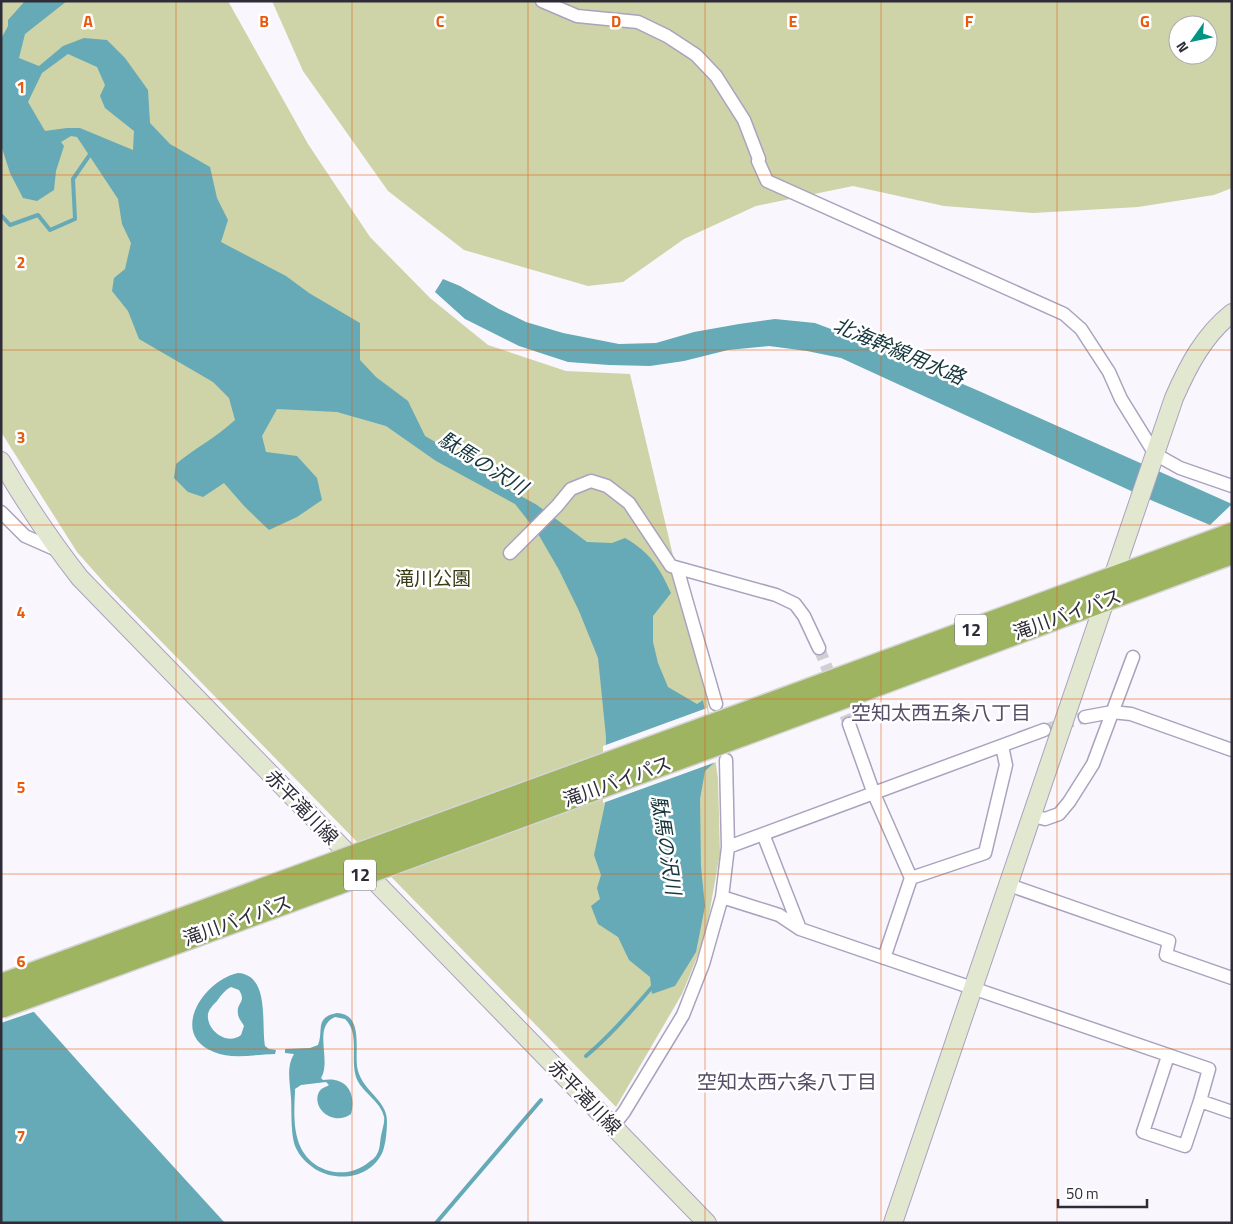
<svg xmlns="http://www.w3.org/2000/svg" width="1233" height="1224" font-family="'Titillium Web','Noto Sans JP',sans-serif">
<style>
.green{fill:#cfd3a8;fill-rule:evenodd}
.water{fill:#65aab6;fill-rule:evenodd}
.pier{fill:#f9f7fd}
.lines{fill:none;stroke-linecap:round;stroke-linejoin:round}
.stream{stroke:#65aab6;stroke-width:4}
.street-tunnel{stroke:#d1ced5;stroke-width:12;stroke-dasharray:12 6;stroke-linecap:butt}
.street-casing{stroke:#aaa2be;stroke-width:15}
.secondary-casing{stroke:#aaa2be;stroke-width:20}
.highway-casing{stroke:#d5d5d7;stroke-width:25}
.street{stroke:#fff;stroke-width:12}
.secondary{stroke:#e2e8d0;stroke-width:18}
.highway{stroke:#9fb461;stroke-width:22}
.highway-bridge-casing{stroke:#d5d5d7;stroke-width:25;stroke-linecap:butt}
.highway-bridge{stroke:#9fb461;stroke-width:22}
.grid{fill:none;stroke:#e8590c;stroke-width:1;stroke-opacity:0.55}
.labels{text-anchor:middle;stroke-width:5;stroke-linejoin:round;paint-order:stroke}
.shield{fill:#fff;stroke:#6d6b73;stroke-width:1}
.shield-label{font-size:18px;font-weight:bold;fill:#2f2c37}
.park-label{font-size:19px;fill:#3a3c12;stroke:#fff}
.street-label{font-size:19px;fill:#2f2c37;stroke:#fff}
.water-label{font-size:20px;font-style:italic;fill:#13353b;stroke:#fff}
.neighbourhood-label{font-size:20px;fill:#564e67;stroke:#fff}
.grid-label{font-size:16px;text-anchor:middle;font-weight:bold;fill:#e8590c;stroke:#fff;stroke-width:5;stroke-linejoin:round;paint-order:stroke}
</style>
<rect width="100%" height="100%" fill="#f9f7fd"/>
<path class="green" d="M1 1H228L308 144 370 237 430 298 488 345 566 371 630 374 707 699 718 779 720 853 705 938 682 994 616 1107 108 587 77 552 1 432Z
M272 1H1232V188L1214 195 1138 207 1033 213 944 206 853 186 756 206 684 239 623 282 588 286 464 250 388 191 303 71ZM1178 25H1208V55H1178Z"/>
<path class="water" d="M25 1H67L25 34 19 58 39 66 63 46 84 38 107 40 125 58 148 90 150 123 170 144 210 167 217 198 228 220 221 242 286 276 309 293 360 323V360L376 377 408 401 425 436 461 457 498 483 537 505 587 542 612 543 625 538C651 553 659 567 671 593L653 616V642L658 663 668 687 697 704 703 700 714 763 705 771 700 799 701 867 705 906 696 952 675 986 652 994 650 977 629 960 618 937 598 924 591 906 600 899 597 888 601 875 594 855 605 804 606 737 598 658 579 611 559 570 537 532 515 504 436 461 386 426 337 412 277 409 262 436 266 452 297 456 317 478 322 500 297 517 269 530 245 507 224 483 203 497 188 492 174 478 176 464C195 448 217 437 235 420L229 398 213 382 139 339 128 311 112 291 114 278 125 269 131 243 122 224 118 199 77 137 71 136 61 142 64 146 56 171 54 190 37 201 23 198 10 173 1 145V39L8 26V20ZM68 54 97 67 105 85 100 96 105 108 134 131 133 150 80 128H67L45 131 28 102 42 73Z
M443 279 460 286 499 309 526 322 563 333 619 344 656 343 694 332 739 324 775 319 815 323 860 340 979 391 1232 504 1210 525 1153 501 841 358 807 351 769 346 728 350 684 361 650 366 609 365 568 362 519 346 465 319 435 292Z
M238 973C270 975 261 1023 265 1046L269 1049 276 1050 275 1054C257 1054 232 1060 214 1052 168 1034 204 980 238 973ZM231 987 239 990C247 1003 236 1002 238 1014 238 1018 242 1022 244 1026L241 1035C227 1046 206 1030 208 1014 209 1009 213 1005 217 1001 221 995 225 990 231 987Z
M1 975 108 1095 225 1223H1Z
M337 1013C363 1014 355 1047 357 1066 360 1090 387 1099 387 1121 387 1130 386 1142 383 1151 372 1178 338 1183 315 1169 308 1164 301 1158 297 1150 290 1138 292 1112 291 1098 290 1082 286 1067 294 1054L285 1053V1049L310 1048 318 1045C324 1031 314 1017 337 1013ZM335 1017 345 1019C360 1033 350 1058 356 1077 361 1092 381 1101 384 1117 385 1123 382 1130 381 1136 380 1141 380 1150 377 1154 376 1157 372 1160 369 1162 348 1180 314 1174 301 1148 293 1132 294 1110 295 1092V1089L301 1085 326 1082 329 1085C326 1087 321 1088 319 1092 311 1108 333 1127 351 1114 357 1092 345 1076 323 1080L321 1078C332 1060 312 1027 335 1017Z"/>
<path class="pier" d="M707 708 716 762 603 803V746Z
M1 973H3L36 1011 1 1023Z"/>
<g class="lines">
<path class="stream" d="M1 215 10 225 38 215 50 230 75 219 73 179 91 153
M586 1056C612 1034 632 1010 654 985
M436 1223 541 1100"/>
<path class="street-tunnel" d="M819 648 849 724
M1044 730 1085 717"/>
<defs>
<path id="street" d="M542 1 577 16 638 22 667 36 696 55 716 76 744 120 759 159 758 161 767 181 1064 314 1081 329 1109 372 1121 399 1155 454 1180 468 1232 486
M1 512 25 536 59 551
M510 553 557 506 571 489 591 481 607 486 629 503 671 566 776 595 795 604 804 616 819 648
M677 568 716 704
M1085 717 1112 712 1131 714 1232 750
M849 724 874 794 911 878 884 958
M1033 816 1045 819 1059 814 1069 802 1093 764 1133 657
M763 834 800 929 1209 1069 1200 1101 1232 1112
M728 847 1044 730
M911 878 985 853 1006 765 1002 746
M1009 885 1169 941 1166 955 1232 978
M722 897 779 915 800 929
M1168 1056 1143 1132 1185 1146 1200 1101
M613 1126 624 1112 683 1015 703 964 722 897 728 847 726 760"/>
<path id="secondary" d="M1 461C25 502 51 541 80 578L707 1223
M893 1223 1174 398C1188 366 1204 335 1232 313"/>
<path id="highway" d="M710 726 1232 534
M718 744 1232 553"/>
</defs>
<use href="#street" class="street-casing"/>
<use href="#secondary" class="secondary-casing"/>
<use href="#highway" class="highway-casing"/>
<use href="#street" class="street"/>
<use href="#secondary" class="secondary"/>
<use href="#highway" class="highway"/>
<defs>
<path id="highway-bridge" d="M1 985 710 726
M1 1007 718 744"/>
</defs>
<use href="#highway-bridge" class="highway-bridge-casing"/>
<use href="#highway-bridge" class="highway-bridge"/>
</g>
<path class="grid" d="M176 1V1223M352 1V1223M528 1V1223M705 1V1223M881 1V1223M1057 1V1223M1 175H1232M1 350H1232M1 525H1232M1 699H1232M1 874H1232M1 1049H1232"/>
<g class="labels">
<g class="shield">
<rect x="955" y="614.5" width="32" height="31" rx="4"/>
<rect x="344" y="859.5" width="32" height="31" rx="4"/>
</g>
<g class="shield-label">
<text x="971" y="636">12</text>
<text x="360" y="881">12</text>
</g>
<g class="park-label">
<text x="433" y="585">滝川公園</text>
</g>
<g class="street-label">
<text transform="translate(1067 614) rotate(-20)" y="7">滝川バイパス</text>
<text transform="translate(617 781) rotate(-20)" y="7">滝川バイパス</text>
<text transform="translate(302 807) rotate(46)" y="7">赤平滝川線</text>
<text transform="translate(237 920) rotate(-20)" y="7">滝川バイパス</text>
<text transform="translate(585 1097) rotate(46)" y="7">赤平滝川線</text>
</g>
<g class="water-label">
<text transform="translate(899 351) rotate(23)" y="7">北海幹線用水路</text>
<text transform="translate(483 463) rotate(32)" y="7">駄馬の沢川</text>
<text transform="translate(666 845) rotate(81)" y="7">駄馬の沢川</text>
</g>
<g class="neighbourhood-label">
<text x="941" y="720">空知太西五条八丁目</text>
<text x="787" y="1089">空知太西六条八丁目</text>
</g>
</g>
<g class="grid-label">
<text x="88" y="27">A</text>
<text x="264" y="27">B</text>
<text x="440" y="27">C</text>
<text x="616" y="27">D</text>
<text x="793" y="27">E</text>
<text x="969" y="27">F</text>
<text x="1145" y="27">G</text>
<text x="21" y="93">1</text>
<text x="21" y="268">2</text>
<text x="21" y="443">3</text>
<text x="21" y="618">4</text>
<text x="21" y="793">5</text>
<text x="21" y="967">6</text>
<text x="21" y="1142">7</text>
</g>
<rect width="1233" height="1224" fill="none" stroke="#2f2c37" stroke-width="5"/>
<g transform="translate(1193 40) rotate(237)"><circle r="24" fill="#ffffff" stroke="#acabaf"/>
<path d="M0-4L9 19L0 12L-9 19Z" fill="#009483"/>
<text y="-8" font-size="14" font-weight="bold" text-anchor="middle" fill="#2f2c37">N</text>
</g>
<path d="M1058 1199v8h89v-8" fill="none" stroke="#2f2c37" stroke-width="2.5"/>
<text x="1066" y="1199" font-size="15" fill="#2f2c37" stroke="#ffffff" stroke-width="4" paint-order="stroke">50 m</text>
</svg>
